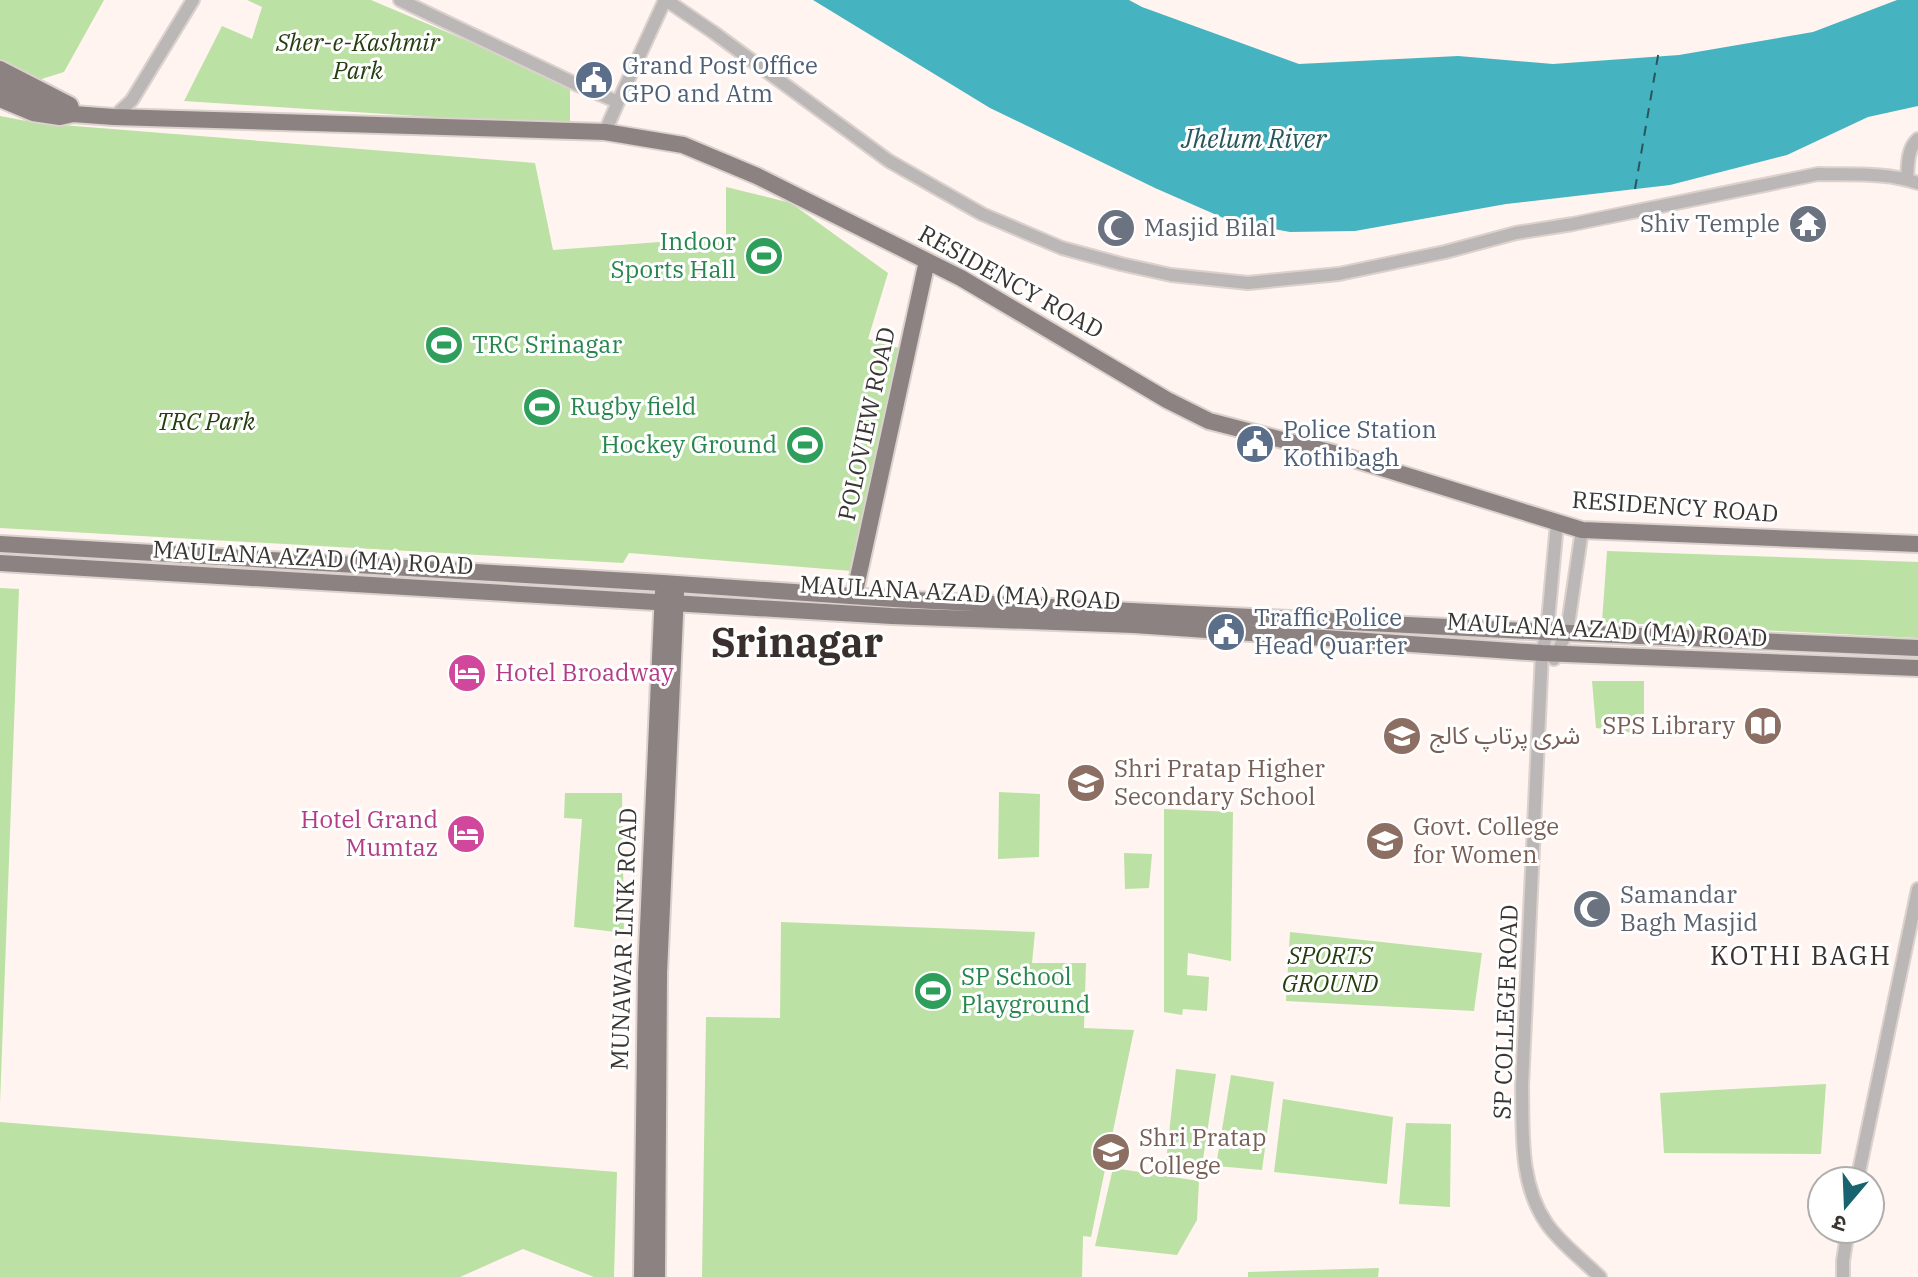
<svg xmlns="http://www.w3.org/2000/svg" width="1918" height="1277" font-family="'IBM Plex Serif','Noto Sans Arabic','Noto Sans Devanagari',serif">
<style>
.green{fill:#bce1a4}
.water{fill:#45b4c0}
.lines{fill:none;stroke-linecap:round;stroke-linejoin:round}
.ferry{stroke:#27565c;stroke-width:2;stroke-dasharray:10 8;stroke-linecap:butt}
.minor-casing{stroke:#dbd2cd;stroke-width:16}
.major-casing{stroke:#dbd2cd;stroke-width:20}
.minor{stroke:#bcb7b7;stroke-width:12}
.major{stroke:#8c8282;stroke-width:16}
.labels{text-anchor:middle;stroke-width:6;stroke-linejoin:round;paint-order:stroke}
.park-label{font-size:24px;font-style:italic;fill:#253e0f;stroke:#fff}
.service-label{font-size:24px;fill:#4e5e75;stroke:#fff;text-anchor:start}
.worship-label{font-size:24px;fill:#5b616d;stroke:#fff;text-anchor:start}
.leisure-label{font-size:24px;fill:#27864d;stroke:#fff;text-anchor:start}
.street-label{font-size:24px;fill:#393533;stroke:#fff}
.hotel-label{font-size:24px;fill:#b23c85;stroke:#fff;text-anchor:start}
.education-label{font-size:24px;fill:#785e54;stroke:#fff;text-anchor:start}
.water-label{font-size:26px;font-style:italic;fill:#27565c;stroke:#fff}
.neighbourhood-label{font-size:26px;letter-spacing:2px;fill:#39302d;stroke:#fff}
.town-label{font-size:40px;font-weight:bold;fill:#39302d;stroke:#fff}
</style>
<rect width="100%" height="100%" fill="#fff4ef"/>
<path class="green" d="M0 0H104L64 72 32 82 0 66Z
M247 0H371L570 84V126L184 101 222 26 252 39 262 7Z
M0 116 37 123 535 163 553 250 726 237V187L791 203 888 273 868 339 909 351 864 572 629 553 623 563 0 528Z
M1607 551 1918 562V638L1602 622Z
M0 588 19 589 0 1104Z
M1592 681H1644V734L1596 728Z
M999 792 1040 794 1039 857 998 859Z
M565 793H622L624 933 574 927 582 819 564 818Z
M1164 809 1233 812 1231 961 1188 953 1187 975 1209 977 1207 1011 1183 1009 1182 1015 1164 1012Z
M1124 853 1152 854 1149 888 1125 889Z
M781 922 1035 932 1032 963H1086L1084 1028 1134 1030 1091 1237 1083 1236 1082 1277H702L706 1017 780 1018Z
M1290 932 1482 953 1474 1011 1286 1001Z
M1176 1069 1216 1074 1202 1166 1166 1162Z
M1231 1075 1274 1082 1262 1170 1216 1166Z
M1826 1084 1821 1154 1664 1153 1660 1093Z
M1283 1099 1393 1117 1387 1184 1274 1172Z
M0 1122 617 1172 614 1277H594L523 1249 460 1277H0Z
M1406 1123 1451 1124 1450 1207 1399 1204Z
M1113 1168 1199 1181 1197 1220 1177 1255 1095 1246Z
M1379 1268 1378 1277H1248V1272Z"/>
<path class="water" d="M813 0H1129L1142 7 1299 64 1458 56 1553 64 1679 55 1813 32 1897 0H1918V106L1868 117 1787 155 1670 185 1506 204 1355 231 1290 232 1228 220 1155 188 990 108Z"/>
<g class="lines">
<path class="ferry" d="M1635 189 1659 50"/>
<defs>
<path id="minor" d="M400 0 580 86 618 102 605 132
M666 0 713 32 889 161 982 214 1062 248 1121 264 1171 275 1248 283 1339 274 1445 252 1516 233 1573 224 1818 174C1850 175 1887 172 1918 183
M618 102 665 0
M114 117 132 100 193 0
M1907 179C1908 165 1907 149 1918 139
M1557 523 1547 632 1542 653 1522 1086C1523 1133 1519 1184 1547 1224 1561 1244 1583 1260 1600 1277
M1554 659 1567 632 1582 530
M1857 1181 1918 889
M1843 1277V1261L1848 1229"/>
<path id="major" d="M0 69 70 105 73 114
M0 83 26 97 56 108
M0 99 33 113 60 117 73 114 114 117 605 132 683 145 757 176 961 278 1167 400 1209 421 1337 454 1582 530 1918 544
M0 544 663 583 894 599 1547 632 1918 648
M0 563 892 616 1134 625 1542 653 1918 668
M854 596 927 261
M642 1277 646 973 663 591
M657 1277 659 973 676 593"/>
</defs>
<use href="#minor" class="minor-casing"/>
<use href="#major" class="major-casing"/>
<use href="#minor" class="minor"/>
<use href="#major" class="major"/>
</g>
<defs>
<symbol id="civic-disc" viewBox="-11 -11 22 22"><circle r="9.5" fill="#5c6f8a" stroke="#fff"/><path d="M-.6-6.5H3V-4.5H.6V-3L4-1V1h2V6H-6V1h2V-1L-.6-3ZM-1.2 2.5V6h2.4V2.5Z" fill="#fff"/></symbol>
<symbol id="temple-disc" viewBox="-11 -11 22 22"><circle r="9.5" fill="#6b7280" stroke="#fff"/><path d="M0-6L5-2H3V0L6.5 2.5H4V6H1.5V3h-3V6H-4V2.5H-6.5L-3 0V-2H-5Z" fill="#fff"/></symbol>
<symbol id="mosque-disc" viewBox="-11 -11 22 22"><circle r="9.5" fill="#6b7280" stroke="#fff"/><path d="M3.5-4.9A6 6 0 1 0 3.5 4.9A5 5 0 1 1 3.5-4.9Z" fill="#fff"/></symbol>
<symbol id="stadium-disc" viewBox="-11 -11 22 22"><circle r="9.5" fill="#2e9e5b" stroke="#fff"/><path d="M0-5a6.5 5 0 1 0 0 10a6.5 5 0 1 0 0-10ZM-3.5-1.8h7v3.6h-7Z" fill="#fff"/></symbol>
<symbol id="hotel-disc" viewBox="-11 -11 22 22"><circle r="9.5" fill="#d1479c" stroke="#fff"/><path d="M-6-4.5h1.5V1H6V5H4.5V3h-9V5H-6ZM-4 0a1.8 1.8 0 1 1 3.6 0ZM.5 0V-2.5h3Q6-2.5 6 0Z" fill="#fff"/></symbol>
<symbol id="library-disc" viewBox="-11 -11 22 22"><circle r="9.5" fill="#8d6e63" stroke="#fff"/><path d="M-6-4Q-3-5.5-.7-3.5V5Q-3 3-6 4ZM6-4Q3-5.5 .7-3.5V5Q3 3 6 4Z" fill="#fff"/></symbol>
<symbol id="university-disc" viewBox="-11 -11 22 22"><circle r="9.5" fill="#8d6e63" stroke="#fff"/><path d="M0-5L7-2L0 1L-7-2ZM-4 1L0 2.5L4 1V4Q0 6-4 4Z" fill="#fff"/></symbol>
<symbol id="school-disc" viewBox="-11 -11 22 22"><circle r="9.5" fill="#8d6e63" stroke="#fff"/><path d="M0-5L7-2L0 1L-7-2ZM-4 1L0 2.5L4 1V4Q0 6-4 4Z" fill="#fff"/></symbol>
</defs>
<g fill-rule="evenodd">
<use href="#civic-disc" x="572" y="58" width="44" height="44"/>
<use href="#temple-disc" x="1786" y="202" width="44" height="44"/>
<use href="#mosque-disc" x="1094" y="206" width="44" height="44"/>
<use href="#stadium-disc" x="742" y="234" width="44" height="44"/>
<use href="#stadium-disc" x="422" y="323" width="44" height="44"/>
<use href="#stadium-disc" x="520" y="385" width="44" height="44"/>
<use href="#civic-disc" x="1233" y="422" width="44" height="44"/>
<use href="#stadium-disc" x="783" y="423" width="44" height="44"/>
<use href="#civic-disc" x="1204" y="610" width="44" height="44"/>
<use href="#hotel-disc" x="445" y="651" width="44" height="44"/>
<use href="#library-disc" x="1741" y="704" width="44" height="44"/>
<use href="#university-disc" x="1380" y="714" width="44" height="44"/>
<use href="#school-disc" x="1064" y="761" width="44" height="44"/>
<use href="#hotel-disc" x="444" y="812" width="44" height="44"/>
<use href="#university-disc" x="1363" y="819" width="44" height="44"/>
<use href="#mosque-disc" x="1570" y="887" width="44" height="44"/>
<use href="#stadium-disc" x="911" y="969" width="44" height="44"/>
<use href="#university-disc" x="1089" y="1130" width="44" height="44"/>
</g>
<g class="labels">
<g class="park-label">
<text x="358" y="51">Sher-e-Kashmir<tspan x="358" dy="28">Park</tspan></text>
<text x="206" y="430">TRC Park</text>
<text x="1330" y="964">SPORTS<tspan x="1330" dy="28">GROUND</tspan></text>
</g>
<g class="service-label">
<text x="622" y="74">Grand Post Office<tspan x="622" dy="28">GPO and Atm</tspan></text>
<text x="1283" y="438">Police Station<tspan x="1283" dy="28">Kothibagh</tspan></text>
<text x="1254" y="626">Traffic Police<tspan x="1254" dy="28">Head Quarter</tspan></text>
</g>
<g class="worship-label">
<text x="1780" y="232" text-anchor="end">Shiv Temple</text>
<text x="1144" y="236">Masjid Bilal</text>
<text x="1620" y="903">Samandar<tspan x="1620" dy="28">Bagh Masjid</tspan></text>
</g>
<g class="leisure-label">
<text x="736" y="250" text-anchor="end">Indoor<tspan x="736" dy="28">Sports Hall</tspan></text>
<text x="472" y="353">TRC Srinagar</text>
<text x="570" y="415">Rugby field</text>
<text x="777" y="453" text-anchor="end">Hockey Ground</text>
<text x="961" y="985">SP School<tspan x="961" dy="28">Playground</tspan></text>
</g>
<g class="street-label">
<text transform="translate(1011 282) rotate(29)" y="8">RESIDENCY ROAD</text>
<text transform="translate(867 424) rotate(-78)" y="8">POLOVIEW ROAD</text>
<text transform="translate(1675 507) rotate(4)" y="8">RESIDENCY ROAD</text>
<text transform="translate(313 558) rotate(3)" y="8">MAULANA AZAD (MA) ROAD</text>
<text transform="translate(960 593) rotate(3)" y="8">MAULANA AZAD (MA) ROAD</text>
<text transform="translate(1607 630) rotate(3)" y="8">MAULANA AZAD (MA) ROAD</text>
<text transform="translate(624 939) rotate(-88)" y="8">MUNAWAR LINK ROAD</text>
<text transform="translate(1506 1012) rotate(-88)" y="8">SP COLLEGE ROAD</text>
</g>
<g class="hotel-label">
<text x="495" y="681">Hotel Broadway</text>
<text x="438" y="828" text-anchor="end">Hotel Grand<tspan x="438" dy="28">Mumtaz</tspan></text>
</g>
<g class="education-label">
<text x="1735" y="734" text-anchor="end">SPS Library</text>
<text x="1430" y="744">شری پرتاپ کالج</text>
<text x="1114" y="777">Shri Pratap Higher<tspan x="1114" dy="28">Secondary School</tspan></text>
<text x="1413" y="835">Govt. College<tspan x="1413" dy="28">for Women</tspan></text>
<text x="1139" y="1146">Shri Pratap<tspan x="1139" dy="28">College</tspan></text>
</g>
<g class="water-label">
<text x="1254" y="148">Jhelum River</text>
</g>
<g class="neighbourhood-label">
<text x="1801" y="965">KOTHI BAGH</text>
</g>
<g class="town-label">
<text x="797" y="657">Srinagar</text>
</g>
</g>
<g transform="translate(1846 1205) rotate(199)"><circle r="38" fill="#ffffff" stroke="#b0aead" stroke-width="2"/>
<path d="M0-6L14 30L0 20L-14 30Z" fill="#18636f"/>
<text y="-12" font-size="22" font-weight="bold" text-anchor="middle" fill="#393533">उ</text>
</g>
</svg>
